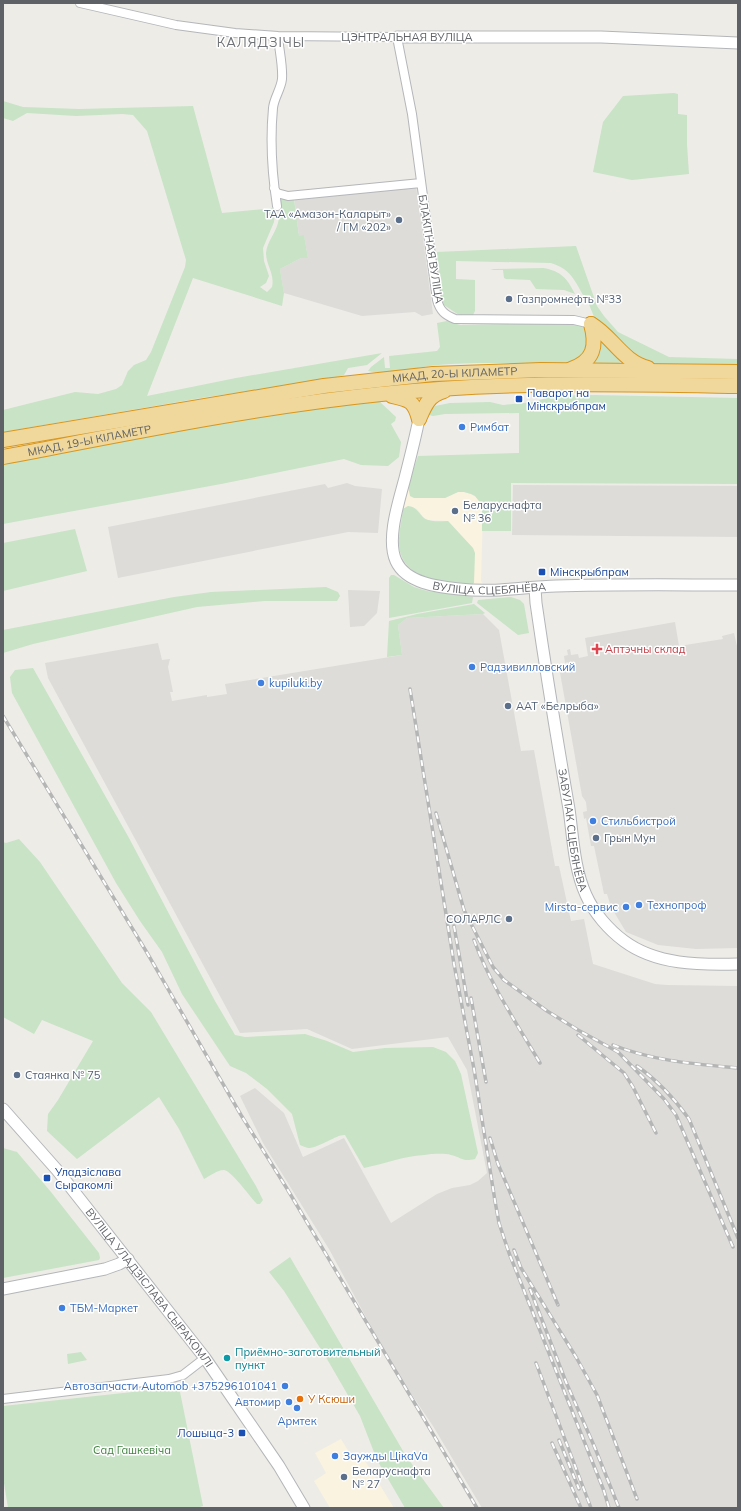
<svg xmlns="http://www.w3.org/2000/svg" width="741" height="1511" font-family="Mulish,sans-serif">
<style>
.commercial{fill:#faf3e0}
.industrial{fill:#dddcd9}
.green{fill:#c8e3c6}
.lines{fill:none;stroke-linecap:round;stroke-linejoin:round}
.street-casing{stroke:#b4b6ba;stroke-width:10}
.secondary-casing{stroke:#b3b6b9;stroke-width:13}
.highway-casing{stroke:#d9961c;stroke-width:16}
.street{stroke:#fff;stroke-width:8}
.secondary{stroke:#fff;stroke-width:11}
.highway{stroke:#f0d89c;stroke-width:14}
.rail-casing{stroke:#b4b5b5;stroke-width:3.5}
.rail{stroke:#fff;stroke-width:2;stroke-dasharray:6;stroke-linecap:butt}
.service-dot{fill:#5c6f8a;stroke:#fff;stroke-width:1.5}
.transit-dot{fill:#1a4fb4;stroke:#fff;stroke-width:1.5}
.shop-dot{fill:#3f7fe0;stroke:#fff;stroke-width:1.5}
.health-dot{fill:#e0444e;stroke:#fff;stroke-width:1.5}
.culture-dot{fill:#0f9aa8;stroke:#fff;stroke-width:1.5}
.food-dot{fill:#e8710a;stroke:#fff;stroke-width:1.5}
.labels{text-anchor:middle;stroke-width:3;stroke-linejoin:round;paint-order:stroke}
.street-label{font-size:11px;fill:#5e6165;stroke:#fff}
.service-label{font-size:11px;fill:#4e5e75;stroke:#fff;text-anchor:start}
.transit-label{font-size:11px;fill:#164399;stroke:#fff;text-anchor:start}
.shop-label{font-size:11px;fill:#366cbe;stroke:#fff;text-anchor:start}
.health-label{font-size:11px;fill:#be3a42;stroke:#fff;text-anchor:start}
.culture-label{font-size:11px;fill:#0d838f;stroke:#fff;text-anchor:start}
.food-label{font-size:11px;fill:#c56008;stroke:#fff;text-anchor:start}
.park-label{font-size:11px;fill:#418241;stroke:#fff}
.quarter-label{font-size:13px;letter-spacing:1px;fill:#6f7377;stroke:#fff}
</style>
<rect width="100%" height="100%" fill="#eeece7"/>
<path class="commercial" d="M408 486 445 498 458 492H464L471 494 479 499 482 505 483 510 481 581 484 585 470 586 474 582V550L448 521 428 520 424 518 417 509 408 506 403 509Z
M341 1439 352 1457 359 1456 364 1459 394 1508H330L314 1481 326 1473 315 1453Z"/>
<path class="industrial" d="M416 186 433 314 422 316 415 312 362 316 284 293 280 269 301 258H308L304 236H299L294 197Z
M347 483 355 486 382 489 378 533 348 532 118 578 108 527 325 484 328 488Z
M513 485 738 486V537L512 535Z
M348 590 380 591 377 613 364 626 350 627Z
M483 614 499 630 521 751 534 750 555 866H559L571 921 584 919 593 964 655 984 667 985 738 986V1508H482L433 1426 393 1367 329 1249 263 1143 240 1096 255 1088 284 1113 303 1157 344 1138 391 1223 437 1194 452 1188 470 1185 478 1181 487 1173 467 1070 448 1037 352 1049 307 1029 240 1033 48 678 45 663 158 643 162 660 170 659 168 667 173 692H170L172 701 207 695V697L227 694 225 684 402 655 398 625 407 618Z
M675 622 679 646 723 639 722 636 734 633 738 651V948L696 949 658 945 626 932 611 907 607 894H604L594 846H591L586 818 584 819 583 812 587 811 586 802 582 796 559 667 568 665V662L565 663 564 656 568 655 567 650 570 649 571 655 578 654 579 658 588 656 585 638Z"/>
<path class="green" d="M674 93 678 94V114L687 115V145L689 174 632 180 593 172 603 122 623 96Z
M3 101 23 107 79 109 193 106 222 213 275 208 274 222 263 248 264 261 269 276 266 283 260 287 267 292 272 287C275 274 266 265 266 253 267 242 275 234 278 223 280 215 279 206 279 198L281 197 294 199 299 236 304 235 308 258H301L280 269 284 293 282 306 193 278 147 396 236 378 382 353 367 365 348 368 344 375 328 380 207 397 3 432V410L75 392 98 394 116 389 122 385 128 371 134 365 146 360 151 352 185 267 186 260 147 131 133 115 122 114 76 116 27 113 13 121 3 118Z
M576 246 597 306 604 316 618 332 669 357 738 359V366L645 364 595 319 585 295H583C574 279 570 269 551 263L456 261V279L475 280V311L473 315 462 317 444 305 441 299 437 252Z
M543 268C561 271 567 278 575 294L564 290 536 289 530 280 506 279 504 278 503 270H490L494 269Z
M447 321 460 325 571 323 580 325 586 329 591 348 577 365C532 364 482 361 438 365 415 367 392 376 368 371L371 367 384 357 385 368H390L389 356 437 351 440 347 437 323Z
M597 331 623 361 619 363H588Z
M594 395 738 398V484L511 483V531H482V505L475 496 471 494 464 492H458L445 498H414L410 496 408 486 418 456 519 453V413L445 414 433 416 429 415V410L435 406 450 403 490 402 503 405 534 402 552 396Z
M379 401 396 417 395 421 391 424 401 442 399 457 388 466 361 465 344 459 221 484 3 524V462L184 428 280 414Z
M408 506C419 507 420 518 428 520 434 522 442 521 448 521L473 548 475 553 474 583 470 586 466 587C439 581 399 578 399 542 399 531 402 519 403 509Z
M75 529 87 571 3 591V543Z
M391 575H394L414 587 427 591 473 597 472 603 389 618V578Z
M326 587 338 592 340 596 337 601H264L197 607 33 644 3 653V630L174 597 211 592Z
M511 597 520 600 524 604 529 633 518 635 477 603 478 600Z
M474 604 485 613 483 614 407 618 398 625 402 655 387 657 389 621 417 614Z
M33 668 129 838 215 1001 235 1035 245 1037 305 1034 327 1041 353 1052 385 1048 433 1047 446 1052 455 1061 461 1074 478 1153 475 1159C462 1162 463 1158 451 1155 444 1153 432 1154 424 1155 403 1156 384 1164 364 1168L345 1135C337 1134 321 1147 309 1148 307 1148 303 1146 300 1145L292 1114 267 1089 246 1073 230 1066 182 994 162 952 140 921 116 883 12 693 10 677 15 670Z
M19 839 40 862 122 983 151 1012 256 1186 263 1200 260 1204H257C250 1197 232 1171 224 1170 217 1170 210 1176 204 1179L179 1129 159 1097 77 1159 47 1131 48 1114 58 1100 93 1041 42 1020 34 1034 3 1017V842L6 843Z
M3 1148 17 1152 51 1192 99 1253 100 1258 99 1260 3 1278Z
M290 1257 406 1456 444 1508H405L377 1460 360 1416 327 1359 284 1291 269 1272Z
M81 1352 87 1360 68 1364 67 1354Z
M179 1387 203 1506 196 1508H8L3 1477V1406Z"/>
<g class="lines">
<defs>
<path id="street" d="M80 3 176 25 235 33 278 36 397 37 412 114 437 300C440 311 445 315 455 319L574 320 591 324
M274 188 277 193 288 196 421 183
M277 206C272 174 270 140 273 108 274 98 281 89 282 79 283 65 279 50 278 36
M3 1399 169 1379 183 1375 205 1358"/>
<g id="secondary">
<path d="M397 37H601L738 43"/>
<path id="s1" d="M419 419C415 439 410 458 405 478 399 501 386 539 396 561 406 583 438 587 459 589 492 593 524 587 556 586 617 584 678 585 738 585"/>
<path id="s2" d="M535 588 536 603C546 672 557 740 569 809 573 837 574 869 586 895 594 913 609 930 624 941 656 965 700 965 738 964"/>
<path id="s3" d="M3 1109 57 1170 205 1358 279 1466 304 1508"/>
<path d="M3 1289 105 1269 119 1264 128 1259"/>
</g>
<g id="highway">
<path d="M591 324C612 336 623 362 648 368"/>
<path d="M571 369C594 361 597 346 591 324"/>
<path d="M392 396C410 400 414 401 419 419"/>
<path d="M419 419C425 405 429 395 444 391"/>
<path id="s4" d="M3 440 324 386 433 374 541 370 738 372"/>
<path id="s5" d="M3 457C129 433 254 407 381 394 500 381 619 384 738 386"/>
</g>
</defs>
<use href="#street" class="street-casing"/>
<use href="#secondary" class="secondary-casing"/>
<use href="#highway" class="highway-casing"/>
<use href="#street" class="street"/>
<use href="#secondary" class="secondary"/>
<use href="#highway" class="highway"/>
<defs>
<path id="rail" d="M410 689 454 964 474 1069 495 1201 499 1223 509 1253 604 1491 609 1508
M3 716 146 951 241 1115 286 1187 477 1508
M436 813 464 910 493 967 504 980 547 1011 578 1030 618 1052 664 1099 676 1115 733 1247
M454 926 468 1005
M474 940C490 984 517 1024 540 1063
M471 998 486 1082
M578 1035 624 1073 633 1087 656 1133
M613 1045C653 1061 695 1064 738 1068
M637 1066C657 1080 674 1098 689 1119L738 1238
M490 1138 498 1164 558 1305
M514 1250 521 1268 576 1357 597 1395 637 1499
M530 1289 566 1382 595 1448 619 1508
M536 1363 591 1508
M559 1440 579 1489
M552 1443 581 1508"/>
</defs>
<use href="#rail" class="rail-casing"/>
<use href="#rail" class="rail"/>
</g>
<g class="service-dot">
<circle cx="399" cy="220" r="4"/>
<circle cx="509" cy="299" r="4"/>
<circle cx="455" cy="511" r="4"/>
<circle cx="508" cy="706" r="4"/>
<circle cx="596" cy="838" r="4"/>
<circle cx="509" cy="919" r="4"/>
<circle cx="17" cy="1075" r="4"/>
<circle cx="344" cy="1477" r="4"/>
</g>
<g class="transit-dot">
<rect x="515" y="395" width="8" height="8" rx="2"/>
<rect x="538" y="568" width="8" height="8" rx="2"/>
<rect x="43" y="1174" width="8" height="8" rx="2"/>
<rect x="238" y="1429" width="8" height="8" rx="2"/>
</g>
<g class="shop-dot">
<circle cx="462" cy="427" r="4"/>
<circle cx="472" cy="667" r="4"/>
<circle cx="261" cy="683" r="4"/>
<circle cx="593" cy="821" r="4"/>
<circle cx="639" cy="905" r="4"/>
<circle cx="626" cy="907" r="4"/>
<circle cx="62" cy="1308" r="4"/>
<circle cx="285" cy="1386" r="4"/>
<circle cx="289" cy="1402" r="4"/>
<circle cx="297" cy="1408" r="4"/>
<circle cx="335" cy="1456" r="4"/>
</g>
<path class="health-dot" d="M595 643h4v4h4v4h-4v4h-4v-4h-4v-4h4z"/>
<circle class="culture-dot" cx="227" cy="1358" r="4"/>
<circle class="food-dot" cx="300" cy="1399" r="4"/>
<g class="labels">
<g class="street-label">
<text x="407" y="41">ЦЭНТРАЛЬНАЯ ВУЛІЦА</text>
<text transform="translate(431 249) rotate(81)" y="4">БЛАКІТНАЯ ВУЛІЦА</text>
<text dy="4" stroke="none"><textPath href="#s4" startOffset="457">МКАД, 20-Ы КІЛАМЕТР</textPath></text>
<text dy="4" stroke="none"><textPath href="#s5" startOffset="88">МКАД, 19-Ы КІЛАМЕТР</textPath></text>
<text dy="4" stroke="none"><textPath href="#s1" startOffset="248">ВУЛІЦА СЦЕБЯНЁВА</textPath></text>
<text dy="4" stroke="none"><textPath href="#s2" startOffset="245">ЗАВУЛАК СЦЕБЯНЁВА</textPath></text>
<text dy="4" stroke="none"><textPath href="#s3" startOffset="231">ВУЛІЦА УЛАДЗІСЛАВА СЫРАКОМЛІ</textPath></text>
</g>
<g class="service-label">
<text x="391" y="218" text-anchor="end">ТАА «Амазон-Каларыт»<tspan x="391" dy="13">/ ГМ «202»</tspan></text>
<text x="517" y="303">Газпромнефть №33</text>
<text x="463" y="509">Беларуснафта<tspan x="463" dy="13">№ 36</tspan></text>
<text x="516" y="710">ААТ «Белрыба»</text>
<text x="604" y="842">Грын Мун</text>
<text x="501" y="923" text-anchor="end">СОЛАРЛС</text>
<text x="25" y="1079">Стаянка № 75</text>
<text x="352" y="1475">Беларуснафта<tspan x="352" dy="13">№ 27</tspan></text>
</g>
<g class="transit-label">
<text x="527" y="397">Паварот на<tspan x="527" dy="13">Мінскрыбпрам</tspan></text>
<text x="550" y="576">Мінскрыбпрам</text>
<text x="55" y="1176">Уладзіслава<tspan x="55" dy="13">Сыракомлі</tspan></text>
<text x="234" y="1437" text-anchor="end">Лошыца-3</text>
</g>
<g class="shop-label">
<text x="470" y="431">Римбат</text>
<text x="480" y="671">Радзивилловский</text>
<text x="269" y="687">kupiluki.by</text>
<text x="601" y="825">Стильбистрой</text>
<text x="647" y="909">Технопроф</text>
<text x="618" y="911" text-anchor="end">Mirsta-сервис</text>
<text x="70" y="1312">ТБМ-Маркет</text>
<text x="277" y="1390" text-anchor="end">Автозапчасти Automob +375296101041</text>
<text x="281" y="1406" text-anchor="end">Автомир</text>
<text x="297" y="1425" text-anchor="middle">Армтек</text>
<text x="343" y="1460">Заужды ЦікаVа</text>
</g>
<g class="health-label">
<text x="605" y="653">Аптэчны склад</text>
</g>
<g class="culture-label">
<text x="235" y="1356">Приёмно-заготовительный<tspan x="235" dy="13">пункт</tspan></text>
</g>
<g class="food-label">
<text x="308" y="1403">У Ксюши</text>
</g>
<g class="park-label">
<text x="132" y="1454">Сад Гашкевіча</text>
</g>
<g class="quarter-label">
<text x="261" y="47">КАЛЯДЗІЧЫ</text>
</g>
</g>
<rect width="741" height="1511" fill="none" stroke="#5e6165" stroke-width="8"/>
</svg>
